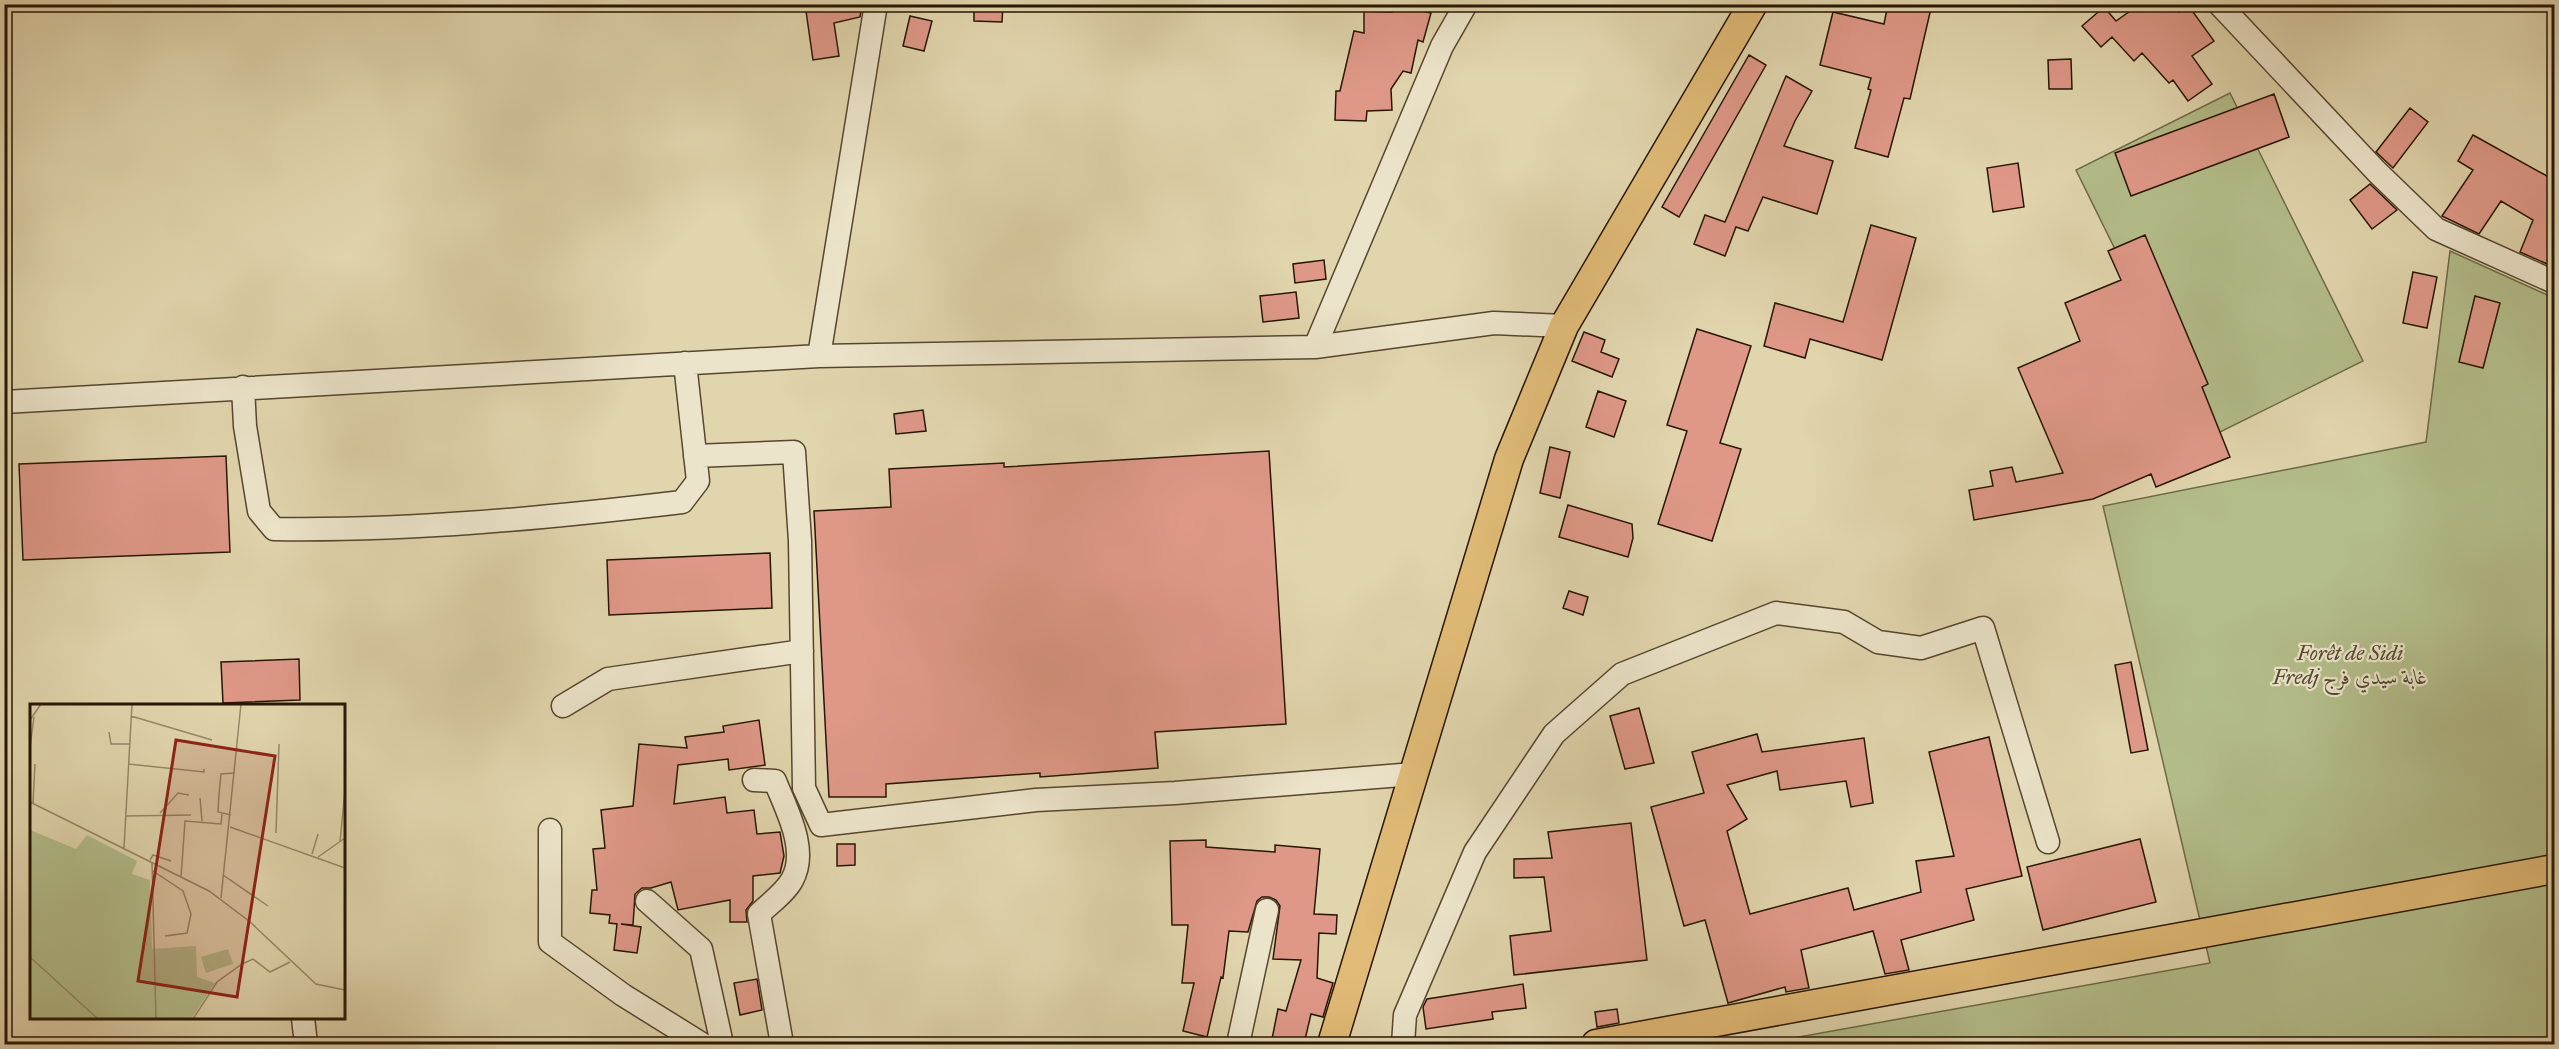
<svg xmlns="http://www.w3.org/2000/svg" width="2559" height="1049" font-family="'IM FELL Great Primer',Amiri,serif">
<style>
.green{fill:#b3bd8a;stroke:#6d6a46;stroke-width:1.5}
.building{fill:#df9888;stroke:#271603;stroke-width:1.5}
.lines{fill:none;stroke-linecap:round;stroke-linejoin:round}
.minor-casing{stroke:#56462e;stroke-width:25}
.major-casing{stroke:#271603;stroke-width:31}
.minor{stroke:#ece4ca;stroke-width:22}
.major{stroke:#e0ba76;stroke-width:28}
.labels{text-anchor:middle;stroke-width:4.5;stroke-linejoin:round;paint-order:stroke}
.park-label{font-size:21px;font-style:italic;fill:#51482c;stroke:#ece4ca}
.inset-road{fill:none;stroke:#978969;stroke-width:1.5}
.view{fill:#8f2418;fill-opacity:0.15;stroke:#8f2418;stroke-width:3}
.inset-edge{fill:none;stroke:#271603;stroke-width:3}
</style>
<rect width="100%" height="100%" fill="#e1d5ad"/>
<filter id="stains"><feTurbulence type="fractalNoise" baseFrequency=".00333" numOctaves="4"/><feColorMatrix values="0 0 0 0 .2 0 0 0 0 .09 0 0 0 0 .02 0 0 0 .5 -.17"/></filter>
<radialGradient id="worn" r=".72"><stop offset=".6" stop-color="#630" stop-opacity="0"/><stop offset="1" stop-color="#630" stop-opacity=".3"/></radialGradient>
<path class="green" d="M2230 93 2363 361 2208 438 2076 170Z
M2450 251 2554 298V1044H1760L2210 963 2103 506 2426 442Z"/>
<path class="building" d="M805 4H862L860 17 834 23 839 56 813 60Z
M974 4H1003L1002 22 974 21Z
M1394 4 1431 13 1423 42 1418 40 1411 73 1403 71 1391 89 1392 110 1367 111 1366 121 1335 120 1336 91H1340L1354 31 1364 33V11L1392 12Z
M1888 4H1932L1910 99 1904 98 1888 157 1855 148 1871 90 1868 89 1871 78 1820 65 1833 12 1884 24Z
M2140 4H2174L2179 12 2188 5 2214 41 2192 56 2212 84 2188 101 2173 80 2169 83 2142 53 2134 61 2112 37 2101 47 2082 26 2104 7 2116 21Z
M910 16 932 21 924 51 903 46Z
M1749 55 1766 65 1679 217 1662 207Z
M2071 59 2072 89H2049L2048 60Z
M1786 76 1812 91 1795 121 1784 146 1833 161 1817 214 1763 197 1748 231 1736 227 1725 256 1694 244 1705 215 1725 222Z
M2274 94 2289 137 2131 196 2115 153Z
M2410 108 2428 122 2393 168 2376 152Z
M2473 135 2554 180V267L2520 252 2533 220 2501 201 2479 234 2442 216 2473 170 2458 161Z
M2018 163 2024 207 1993 212 1987 168Z
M2370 184 2397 210 2372 229 2350 200Z
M1871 225 1916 238 1882 360 1810 339 1805 358 1764 346 1775 303 1843 322Z
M2145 235 2208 384 2202 387 2230 457 2156 487 2151 474 2093 499 1974 520 1969 490 1993 486 1990 471 2012 467 2016 482 2063 473 2018 368 2080 341 2065 303 2121 280 2108 251Z
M1324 260 1326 279 1295 283 1293 264Z
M2413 272 2437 277 2427 328 2403 323Z
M1296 292 1299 318 1263 322 1260 296Z
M2475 296 2500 303 2483 368 2459 362Z
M1697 329 1751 346 1720 443 1741 449 1712 541 1658 524 1687 431 1667 425Z
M1584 332 1605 340 1601 352 1619 359 1612 377 1572 361Z
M1598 391 1626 401 1614 437 1586 427Z
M923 410 926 431 896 434 894 414Z
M1550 447 1570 452 1560 498 1540 493Z
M1269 451 1286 724 1155 732 1158 768 1040 777V773L886 784V797H829L814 511 891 507 889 469 1004 463V467Z
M226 456 230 552 23 560 19 464Z
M1568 505 1632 524 1633 538 1628 557 1559 537Z
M770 553 772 608 609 615 607 560Z
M1569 591 1588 597 1583 615 1563 608Z
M299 659 300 700 223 703 221 662Z
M2131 662 2148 750 2131 753 2115 665Z
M1639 708 1654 763 1625 769 1610 716Z
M759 720 765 765 729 770 728 759 678 765 674 804 725 797 727 813 754 810 757 834 780 832 784 856 780 873 753 876V901L746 910 747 922H730V900L678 910 671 882 651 888H642L635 894 633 925 621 924 641 927 637 953 614 950 617 924 609 923 610 915 590 913 592 890H597L593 849 605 848 601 810 633 806 639 744 687 748 685 737 724 732 723 726Z
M1757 734 1762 752 1864 738 1873 803 1851 807 1846 781 1780 790 1777 771 1727 785 1747 819 1727 831 1750 914 1848 888 1854 910 1921 892 1916 861 1954 856 1929 752 1989 737 2022 876 1966 889 1974 920 1901 940 1909 970 1885 974 1873 931 1801 950 1809 988 1786 992 1785 987 1728 1003 1705 920 1684 926 1651 807 1704 793 1692 752Z
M1631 823 1647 960 1514 975 1510 936 1551 931 1544 877 1514 878V859L1552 858 1548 832Z
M2140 839 2156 902 2043 930 2027 867Z
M1206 840V847L1275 852V845L1320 849 1314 914 1337 915 1336 934 1319 933 1317 978 1333 983 1323 1017 1311 1014 1304 1044H1271L1278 1009 1286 1011 1301 960 1273 959 1280 906 1276 900 1269 897H1262L1257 901 1248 932 1229 931 1223 978 1221 977 1207 1037 1183 1031 1194 983H1182L1188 925H1172L1170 841Z
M837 844H855V865L837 866Z
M757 979 762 1010 740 1015 734 983Z
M1523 984 1526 1008 1492 1012 1493 1019 1426 1029 1423 1007 1427 999Z
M1617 1009 1619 1023 1597 1027 1595 1012Z"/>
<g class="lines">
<defs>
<path id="minor" d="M2219 4 2377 172 2436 229 2554 282
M1315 347 1442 46 1466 4
M819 356 876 4
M243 387 245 426 259 511 274 529C410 531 547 518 682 502L698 481 685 363
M4 402 819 356 1315 347 1494 323 1564 326
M695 456 794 452 800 541 804 788 821 825 1036 800 1175 793 1414 774
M563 706 608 679 802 651
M754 780 775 781C786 809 809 850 792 880 785 893 769 904 759 914L782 1044
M550 830V942L623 995 702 1044
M647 901 701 949 722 1044
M303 1018 306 1044
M1238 1044 1267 910
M1403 1044 1405 1015 1475 852 1554 734 1622 674 1776 613 1844 622 1878 642 1921 648 1983 628 2048 842"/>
<path id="major" d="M1332 1044 1509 459 1564 326 1753 4
M1596 1044 2554 869"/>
</defs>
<use href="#minor" class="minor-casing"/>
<use href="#major" class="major-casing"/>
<use href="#minor" class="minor"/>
<use href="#major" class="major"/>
</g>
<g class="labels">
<g class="park-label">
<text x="2350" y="660">Forêt de Sidi<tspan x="2350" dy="24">Fredj غابة سيدي فرج</tspan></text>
</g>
</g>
<g transform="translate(30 704)">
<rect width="315" height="315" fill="#e1d5ad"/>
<path d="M0 126 46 145 57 131 107 157 102 170 120 176 122 245 166 242 167 273 185 279 161 315H0ZM198 245 203 260 176 269 171 253Z" fill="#b3bd8a"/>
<path class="inset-road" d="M101 12 182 36M0 16 11 0M79 28 81 40H99M0 43 4 13M98 60 174 68V65M170 94 172 117M0 98 179 187 219 217 286 280 315 286M3 99 5 60M130 109 148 89 159 91M201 111 188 108 189 90 191 70 205 69M96 112 161 111M200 123 315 164M246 129 249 40M310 138 315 86M94 144 102 0M282 150 288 130M288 153 315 134M120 156 123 151 141 157M122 159 126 315M123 167 153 187 161 210 157 229 135 232M193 171 238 202M151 173 155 117 191 120 192 110M191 194 211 0M0 253 68 315M163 315 187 278 212 260 223 255 240 268 260 258"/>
<path class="view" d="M146 36 245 52 207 293 108 277Z"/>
<rect width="315" height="315" class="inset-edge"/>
</g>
<rect width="2559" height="1049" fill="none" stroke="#e1d5ad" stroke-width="24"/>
<rect x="6" y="6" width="2547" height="1037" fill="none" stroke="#271603" stroke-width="3"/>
<rect x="12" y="12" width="2535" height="1025" fill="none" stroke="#271603" stroke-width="1.5"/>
<rect width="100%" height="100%" filter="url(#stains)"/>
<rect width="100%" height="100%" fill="url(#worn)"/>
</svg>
